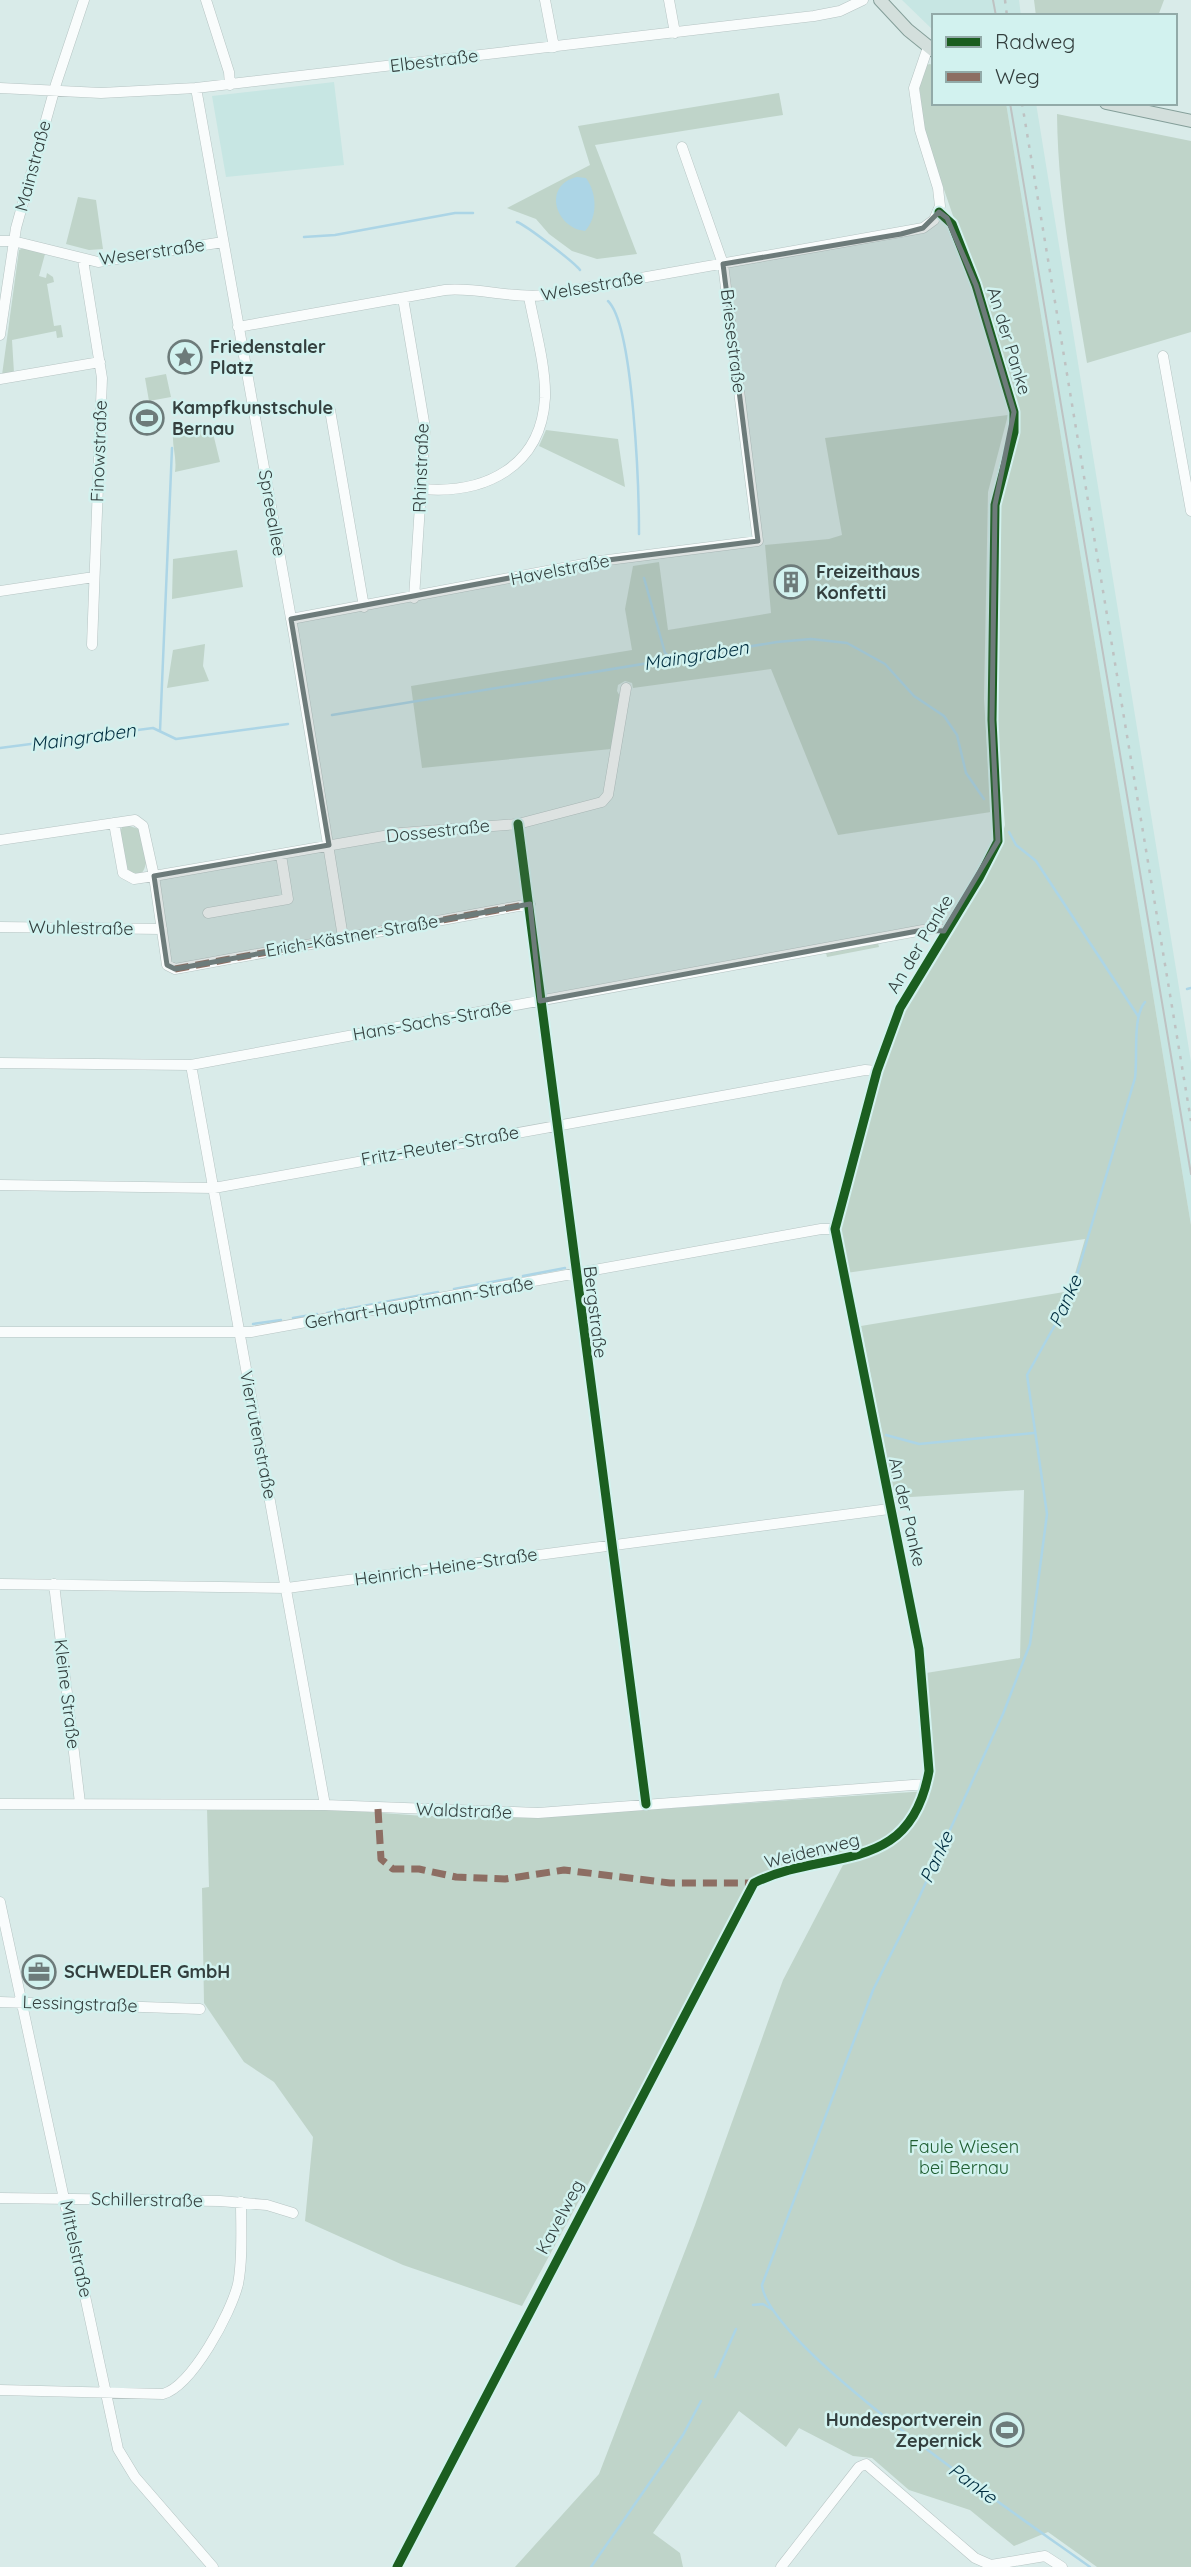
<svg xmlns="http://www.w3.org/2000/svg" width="1191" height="2567" font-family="Quicksand,sans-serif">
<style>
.built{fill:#c7e6e3}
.green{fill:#bfd4c9}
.water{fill:#acd5e6}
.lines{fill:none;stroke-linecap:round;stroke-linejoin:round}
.stream{stroke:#acd5e6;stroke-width:2.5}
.minor-casing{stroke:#b6c4c3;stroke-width:11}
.major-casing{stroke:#849e99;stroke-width:14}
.minor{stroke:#f9fcfc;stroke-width:10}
.major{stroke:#d3dfdc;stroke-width:12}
.tram{stroke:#bec2c2;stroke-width:2}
.rail{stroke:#bec2c2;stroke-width:2.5;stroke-dasharray:3.5 7;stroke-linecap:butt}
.quiet{stroke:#8d6e63;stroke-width:7;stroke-dasharray:14 7;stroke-linecap:butt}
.cycleway-casing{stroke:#d2f2ef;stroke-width:13}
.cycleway{stroke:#1b5e20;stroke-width:9}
.marked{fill:#6d7b7a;fill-opacity:0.2;stroke:#6d7b7a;stroke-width:5;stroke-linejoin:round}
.labels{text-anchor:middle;stroke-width:5;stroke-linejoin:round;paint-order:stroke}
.street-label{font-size:18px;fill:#333f3e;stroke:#d2f2ef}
.poi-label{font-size:18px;font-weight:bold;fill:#333f3e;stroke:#d2f2ef;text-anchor:start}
.park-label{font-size:18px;fill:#205e32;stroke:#d2f2ef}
.water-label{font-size:19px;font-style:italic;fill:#002e40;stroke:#d2f2ef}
</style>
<rect width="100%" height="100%" fill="#d9ebe9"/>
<path class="built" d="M902 0H1019L1021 16H934V31Z
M334 82 344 165 226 177 212 96Z
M1006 103H1036L1191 1062V1225Z"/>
<path class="green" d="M1034 0H1164L1158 16H1036Z
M930 64 934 66V103H1006L1191 1225V2567H1097L1048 2532 1014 2546 970 2510 909 2490 872 2458 853 2456 799 2428 786 2447 739 2411 653 2533 680 2553 683 2567H515L599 2474 695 2225 783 1980 844 1863C811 1863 783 1864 753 1880L522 2306 403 2265 305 2221 313 2137 274 2082 244 2062 204 2003 202 1888 209 1887 207 1808 326 1809 424 1816 538 1817 928 1791 933 1771 926 1673 1020 1658 1024 1490 895 1498 861 1326 1070 1291 1085 1239 846 1273 839 1239 840 1221 881 1068 903 1012 997 854 1005 825 996 721 999 510C1004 473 1021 439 1017 403L924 131 919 82 926 65Z
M779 93 783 115 595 145 637 254 597 259 572 251 549 234 536 219 507 208 590 165 578 126Z
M1057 114 1191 141V332L1087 363C1073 280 1058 198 1057 114Z
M78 197 96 200 103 249 89 250 66 244Z
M24 248 45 254 39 276 46 278 47 273 53 277 54 282 47 284 54 326 61 325 63 337 57 338 56 331 12 340 14 373 2 375 19 250Z
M166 374 171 397 149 401 145 378Z
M1008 415 988 492 984 699 991 812 838 835 771 669 633 688 632 683 625 681 618 685 617 691 621 698 611 749 422 768 411 686 632 650 625 609 633 566 659 562 668 630 771 613 765 545 829 539 842 535 825 438Z
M211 425 220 462 175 472C177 457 172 447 173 433Z
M546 430 618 439 625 487 539 446Z
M237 550 243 587 172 599 173 559Z
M205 644 203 666 209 681 167 688 173 650Z
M126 825 139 829C145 841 151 863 141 874L137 875 127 870 119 835 122 827Z
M878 943 879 947 827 957 826 953Z"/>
<path class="water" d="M577 177 586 178C597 193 598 217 585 231 555 228 542 185 577 177Z"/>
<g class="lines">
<path class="stream" d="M517 222C526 225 575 263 580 270
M304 237 335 235 455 213H473
M608 301C634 326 639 493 639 534
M644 578 665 653 672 659
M332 715 777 642 811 639 847 643 885 664 914 696 944 716 957 735 966 773 984 799
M160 731 172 448
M0 748 153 728 176 739 288 724
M1009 832 1016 845 1036 861 1138 1016
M1187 989 1191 988
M523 1276 565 1268
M454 1289 513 1278
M347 1309 438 1292
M327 1313 344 1309
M293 1318 317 1314
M253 1324 281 1320
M886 1435 919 1444 1034 1433
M753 2305 763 2304 773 2310
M715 2377 736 2329
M591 2567 683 2435 701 2401
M1090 2567C1032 2525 768 2348 762 2285L873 1990 917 1902 1003 1714 1030 1644 1047 1514 1027 1375 1070 1298 1135 1078C1138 1056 1132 1018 1145 1002"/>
<defs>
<path id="minor" d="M206 0 229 72 230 85
M545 0 554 47
M669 0 675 33
M0 88 101 93 196 88 814 16 840 11 863 0
M196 88 294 635 343 937
M0 241H13L98 262 223 242
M83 260 102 378 92 645
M403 298 425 428 414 598
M238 327 445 290C479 287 512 299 545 295L923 228 934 220 940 206 938 188 920 130 914 88 928 47
M0 335 16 228 56 84 84 0
M1163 356 1191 511
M0 379 100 362
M330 410 364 607
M423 489C485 494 541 467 545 398 546 366 535 329 529 297
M0 591 94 577
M291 619 600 561 758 541 723 264 682 147
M114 823 123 873 134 879 154 876 167 965 175 969 530 904
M518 824 646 1804
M0 840 135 820 143 826 154 876 401 833 518 824 602 802 608 795 626 688
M208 913 288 899 281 855
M0 927 162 929
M0 1063 191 1065 923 930 937 928 944 931
M191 1065 325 1805
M0 1185 214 1188 865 1070 877 1071
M0 1332H251L821 1229H835
M0 1584 287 1588 889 1509
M54 1584 80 1803
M0 1804 325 1805 538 1813 926 1784
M0 1902 118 2449 135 2477 213 2567
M0 2002 200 2009
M0 2198 220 2201 267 2205 293 2213
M0 2390 163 2394C192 2386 231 2313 238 2284 243 2259 241 2228 241 2202
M397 2567 754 1883C826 1847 910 1878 929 1771L919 1649 835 1229 877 1071 900 1008 979 878 998 841 992 720 995 505 1014 432V412L976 285 952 224 939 212
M781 2567 859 2467 866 2464 975 2558 991 2565 1045 2556 1062 2567"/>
<path id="major" d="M880 0 908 30 934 51
M1106 103 1191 121"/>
</defs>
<use href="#minor" class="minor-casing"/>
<use href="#major" class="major-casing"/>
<use href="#minor" class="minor"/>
<use href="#major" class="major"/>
<path class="tram" d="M993 0 996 16
M1010 103 1191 1174"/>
<path class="rail" d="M1005 0 1007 16
M1022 103 1191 1121"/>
<path class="quiet" d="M175 969 530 904
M378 1809 381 1859 393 1869H419L456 1877 505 1879 564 1870 670 1883H754"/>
<defs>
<path id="cycleway" d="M518 824 646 1804
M397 2567 754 1883C826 1847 910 1878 929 1771L919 1649 835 1229 877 1071 900 1008 979 878 998 841 992 720 995 505 1014 432V412L976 285 952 224 939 212"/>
</defs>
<use href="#cycleway" class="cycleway-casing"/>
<use href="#cycleway" class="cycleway"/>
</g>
<path class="marked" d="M939 212 947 218 976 285 1014 412 995 505 992 720 998 841 944 931 923 930 540 1001 530 904 175 969 167 965 154 876 329 845 291 619 600 561 758 541 723 264 901 234 923 228Z"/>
<defs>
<symbol id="sight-ring" viewBox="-11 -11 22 22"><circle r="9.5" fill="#d2f2ef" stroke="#6d7b7a" stroke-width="1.5"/><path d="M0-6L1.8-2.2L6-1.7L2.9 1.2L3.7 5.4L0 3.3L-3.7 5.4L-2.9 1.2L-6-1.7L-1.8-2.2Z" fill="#6d7b7a"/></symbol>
<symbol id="stadium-ring" viewBox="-11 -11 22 22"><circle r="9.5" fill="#d2f2ef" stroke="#6d7b7a" stroke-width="1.5"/><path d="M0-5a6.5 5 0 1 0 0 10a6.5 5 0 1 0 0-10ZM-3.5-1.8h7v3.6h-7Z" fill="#6d7b7a"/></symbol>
<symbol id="building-ring" viewBox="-11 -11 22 22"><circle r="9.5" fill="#d2f2ef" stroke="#6d7b7a" stroke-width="1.5"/><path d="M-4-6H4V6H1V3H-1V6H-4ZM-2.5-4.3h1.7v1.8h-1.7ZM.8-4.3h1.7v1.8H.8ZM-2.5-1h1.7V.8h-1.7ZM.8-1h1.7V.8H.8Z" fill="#6d7b7a"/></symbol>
<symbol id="office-ring" viewBox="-11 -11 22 22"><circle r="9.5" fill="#d2f2ef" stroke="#6d7b7a" stroke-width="1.5"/><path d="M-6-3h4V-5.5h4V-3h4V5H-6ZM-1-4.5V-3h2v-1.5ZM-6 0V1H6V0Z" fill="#6d7b7a"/></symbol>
</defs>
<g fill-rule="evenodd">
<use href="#sight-ring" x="166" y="338" width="38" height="38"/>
<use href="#stadium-ring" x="128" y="399" width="38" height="38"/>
<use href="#building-ring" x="772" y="563" width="38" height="38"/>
<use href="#office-ring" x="20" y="1953" width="38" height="38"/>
<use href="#stadium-ring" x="988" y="2411" width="38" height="38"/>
</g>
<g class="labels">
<g class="street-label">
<text transform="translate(434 61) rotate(-7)" y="6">Elbestraße</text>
<text transform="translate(33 166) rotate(-75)" y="6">Mainstraße</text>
<text transform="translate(152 252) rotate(-8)" y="6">Weserstraße</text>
<text transform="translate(592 286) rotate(-10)" y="6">Welsestraße</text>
<text transform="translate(733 341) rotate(83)" y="6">Briesestraße</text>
<text transform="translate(1009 341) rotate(73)" y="6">An der Panke</text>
<text transform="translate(99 451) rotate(-88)" y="6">Finowstraße</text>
<text transform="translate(421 468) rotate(-88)" y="6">Rhinstraße</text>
<text transform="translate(272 513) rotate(80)" y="6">Spreeallee</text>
<text transform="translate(560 570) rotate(-11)" y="6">Havelstraße</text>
<text transform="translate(438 831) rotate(-6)" y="6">Dossestraße</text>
<text transform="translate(81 928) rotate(1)" y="6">Wuhlestraße</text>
<text transform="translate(352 936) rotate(-10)" y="6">Erich-Kästner-Straße</text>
<text transform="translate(920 944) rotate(-59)" y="6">An der Panke</text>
<text transform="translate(432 1021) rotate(-10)" y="6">Hans-Sachs-Straße</text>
<text transform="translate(440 1146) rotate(-10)" y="6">Fritz-Reuter-Straße</text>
<text transform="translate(419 1303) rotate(-10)" y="6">Gerhart-Hauptmann-Straße</text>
<text transform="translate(595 1312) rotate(83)" y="6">Bergstraße</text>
<text transform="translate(258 1435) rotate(79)" y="6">Vierrutenstraße</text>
<text transform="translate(907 1512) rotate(77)" y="6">An der Panke</text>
<text transform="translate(446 1567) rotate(-8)" y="6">Heinrich-Heine-Straße</text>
<text transform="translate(67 1694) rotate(83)" y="6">Kleine Straße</text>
<text transform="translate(464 1811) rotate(2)" y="6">Waldstraße</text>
<text transform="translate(812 1851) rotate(-14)" y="6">Weidenweg</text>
<text transform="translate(80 2004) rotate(2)" y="6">Lessingstraße</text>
<text transform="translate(147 2200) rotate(1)" y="6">Schillerstraße</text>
<text transform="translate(560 2217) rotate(-62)" y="6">Kavelweg</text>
<text transform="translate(76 2249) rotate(78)" y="6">Mittelstraße</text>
</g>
<g class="poi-label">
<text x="210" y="353">Friedenstaler<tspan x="210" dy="21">Platz</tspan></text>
<text x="172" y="414">Kampfkunstschule<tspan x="172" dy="21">Bernau</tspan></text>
<text x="816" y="578">Freizeithaus<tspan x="816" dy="21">Konfetti</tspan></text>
<text x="64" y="1978">SCHWEDLER GmbH</text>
<text x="982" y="2426" text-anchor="end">Hundesportverein<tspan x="982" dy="21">Zepernick</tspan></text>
</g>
<g class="park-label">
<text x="964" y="2153">Faule Wiesen<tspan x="964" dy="21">bei Bernau</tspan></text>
</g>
<g class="water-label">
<text transform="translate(696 655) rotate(-9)" y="7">Maingraben</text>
<text transform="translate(83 737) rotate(-8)" y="7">Maingraben</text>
<text transform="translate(1065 1301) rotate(-66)" y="7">Panke</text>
<text transform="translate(936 1857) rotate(-65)" y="7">Panke</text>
<text transform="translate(973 2483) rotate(36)" y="7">Panke</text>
</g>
</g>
<rect x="932" y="14" width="245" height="91" fill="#d2f2ef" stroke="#92aaa8" stroke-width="2"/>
<rect x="946" y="37" width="35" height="10" fill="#1b5e20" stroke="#92aaa8" stroke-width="2"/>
<text x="995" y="49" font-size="21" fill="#333f3e">Radweg</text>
<rect x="946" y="72" width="35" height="10" fill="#8d6e63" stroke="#92aaa8" stroke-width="2"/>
<text x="995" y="84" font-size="21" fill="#333f3e">Weg</text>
</svg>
